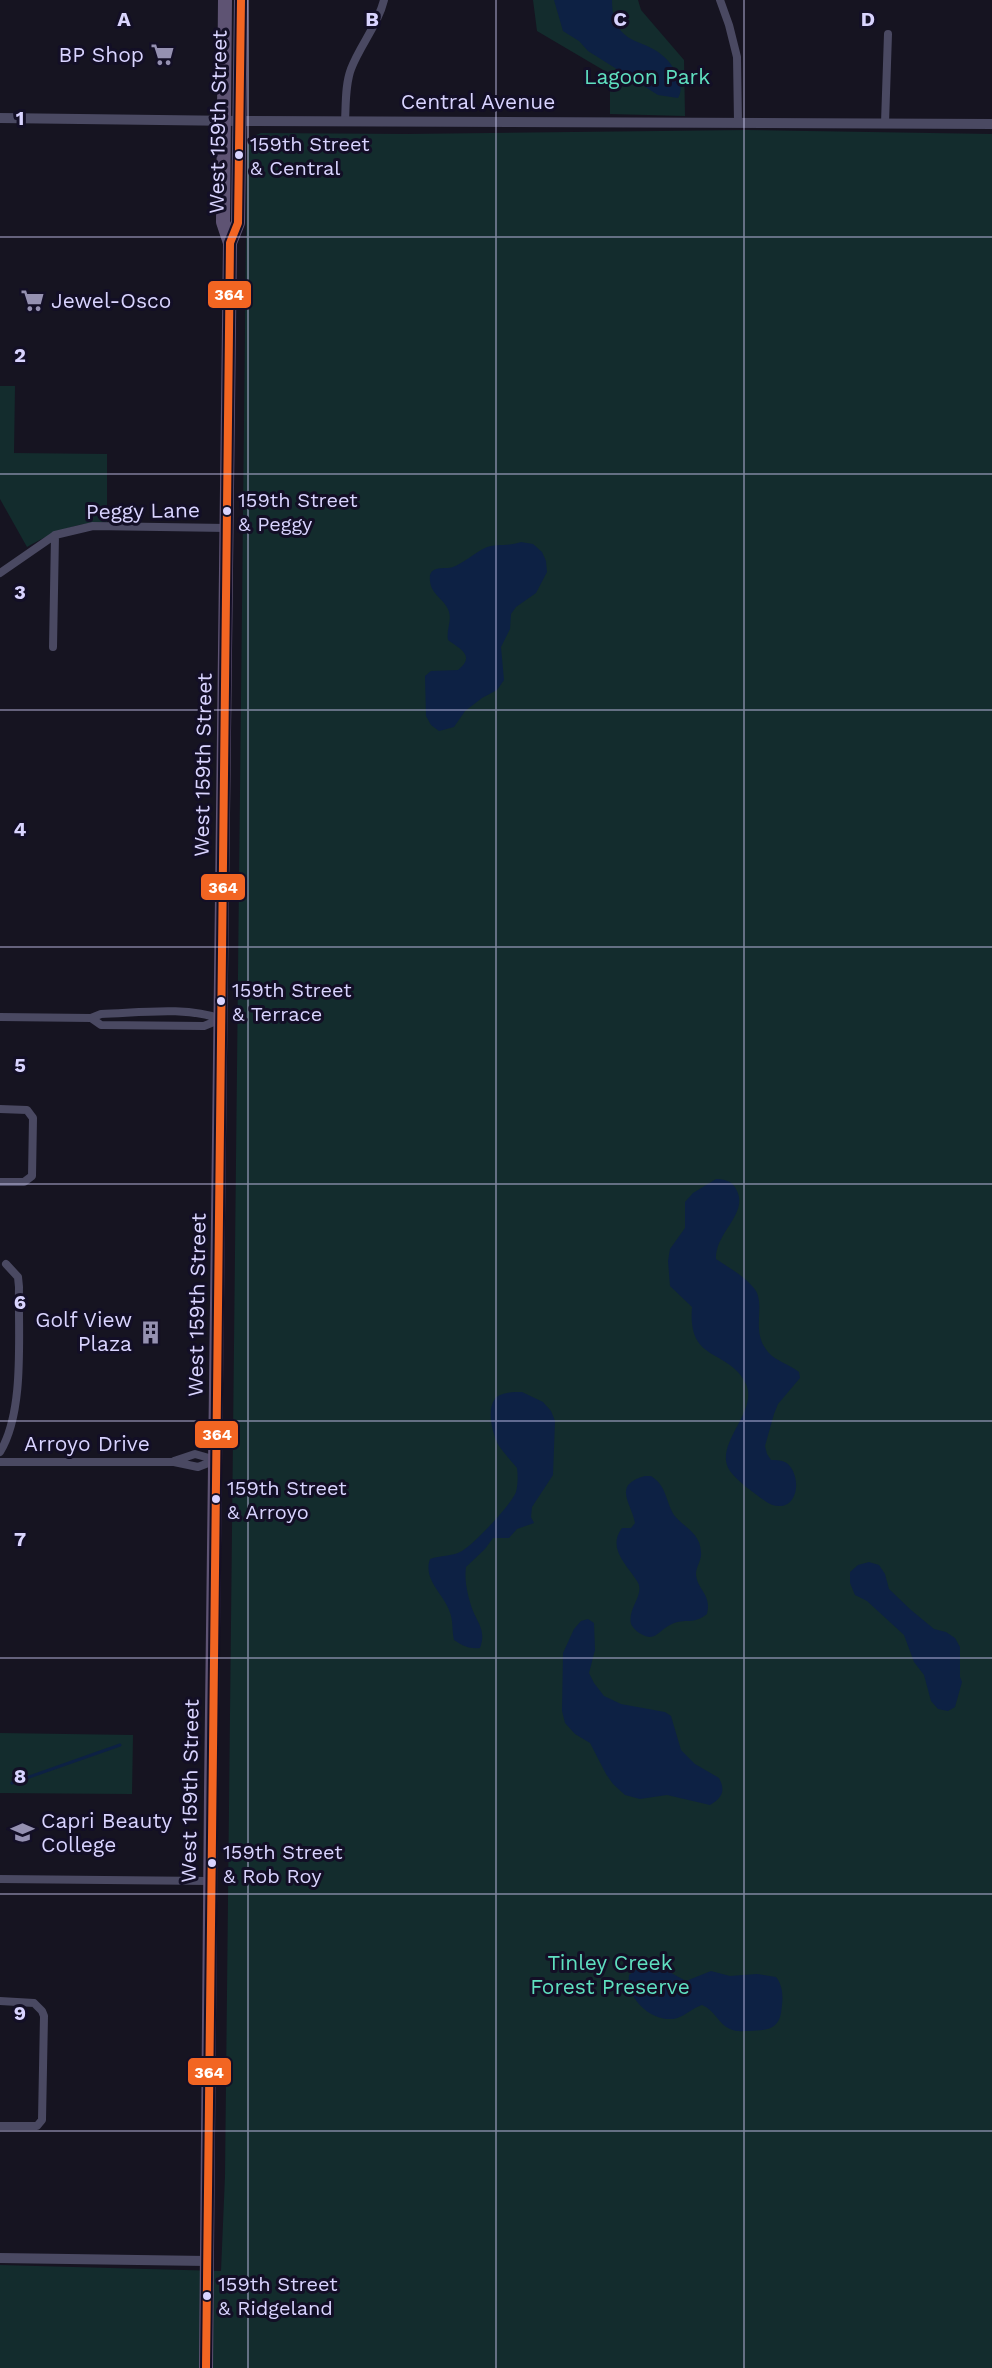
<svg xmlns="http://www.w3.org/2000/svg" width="992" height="2368" font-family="'Work Sans',sans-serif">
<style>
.green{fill:#132c2d}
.water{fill:#0d2144}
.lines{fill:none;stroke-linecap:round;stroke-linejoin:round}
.stream{stroke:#0d2144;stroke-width:3}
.minor{stroke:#4a4962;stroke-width:8}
.tertiary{stroke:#4a4962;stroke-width:10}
.primary{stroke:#5e5373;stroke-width:14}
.bus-1-casing{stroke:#130f26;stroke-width:12}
.bus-1{stroke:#f26522;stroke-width:8}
.grid{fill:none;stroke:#d9d4ff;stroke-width:1.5;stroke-opacity:0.55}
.bus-dot{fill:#d9d4ff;stroke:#130f26;stroke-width:2}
.labels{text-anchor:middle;stroke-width:6;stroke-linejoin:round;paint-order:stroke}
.bus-label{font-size:20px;fill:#d9d4ff;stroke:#130f26;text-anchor:start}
.poi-label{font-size:21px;fill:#d9d4ff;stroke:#130f26;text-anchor:end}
.park-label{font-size:21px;fill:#5fe0c0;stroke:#130f26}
.street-label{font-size:21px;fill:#d9d4ff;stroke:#130f26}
.grid-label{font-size:20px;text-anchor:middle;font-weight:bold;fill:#d9d4ff;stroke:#130f26;stroke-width:6;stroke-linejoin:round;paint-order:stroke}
.line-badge{stroke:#130f26;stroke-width:2}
.badge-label{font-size:16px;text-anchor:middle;font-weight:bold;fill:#fff}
</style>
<rect width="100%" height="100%" fill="#161421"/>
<path class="green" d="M533 0H638L641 10 684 60 685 116 610 114V74L537 31Z
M746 130 992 134V2368H0V2265L221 2271 225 2176 247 144 253 136 261 133 407 134Z
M0 386H15L14 453 107 454V522C73 523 56 531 27 547L0 499Z
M0 1733 133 1735 132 1794 0 1793Z"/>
<path class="water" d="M554 0H612C612 13 614 25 624 34 633 42 643 43 653 49 668 56 688 82 678 98L658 95 588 51 579 41 563 31Z
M521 542 533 544 542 552 546 561 547 572 536 593 516 607 511 614 510 629 501 647 504 680 497 690 482 698 465 711 454 727 439 731 431 725 426 716 425 676 431 671 458 670C477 655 458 648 448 640 446 630 452 621 449 612 446 600 431 595 430 581 428 564 444 570 453 567 462 564 476 552 485 548 496 543 508 547 521 542Z
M716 1179C724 1179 732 1181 736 1189 750 1213 715 1232 716 1259 729 1268 743 1275 753 1287 768 1303 749 1330 768 1352 777 1362 789 1364 799 1372L800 1378 778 1404 774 1414 765 1446 767 1454 771 1460C776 1460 784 1460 788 1464 798 1474 799 1493 790 1502 782 1509 772 1506 765 1501 754 1493 738 1482 730 1471 712 1445 759 1412 746 1384 729 1348 687 1364 692 1307L670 1286 668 1261 670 1249 685 1228V1202L693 1193Z
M522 1392 543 1402 551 1411 555 1421 553 1475 532 1507 531 1517 534 1523 517 1529 509 1538H493L485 1549 466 1567C464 1581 468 1597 473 1611 479 1625 486 1632 480 1648 469 1649 463 1646 454 1640 452 1631 453 1624 451 1616 447 1596 422 1581 430 1559 441 1555 451 1557 462 1551 474 1544 511 1505 516 1492 518 1484 518 1476 517 1468 511 1461 504 1453 499 1446 492 1434 485 1405 498 1396 505 1392 514 1392 522 1392Z
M645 1476H651C667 1486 665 1500 674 1515 683 1527 700 1532 701 1552 702 1560 696 1567 696 1574 697 1590 712 1594 707 1614 694 1625 685 1618 672 1624 659 1629 656 1643 641 1634 637 1632 633 1628 631 1624 627 1608 646 1594 637 1581 626 1564 607 1548 622 1528H631L635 1523C631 1502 612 1485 645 1476Z
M869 1562 879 1565 885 1574 889 1589 911 1610 934 1629 946 1632 955 1638 960 1647V1677L962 1682 955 1707 948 1711 938 1709 931 1701 924 1675 914 1662 904 1635 867 1601 855 1595 850 1583V1572L858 1565Z
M588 1619 594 1623 595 1650 589 1673 594 1683 604 1696 621 1704 665 1712 671 1716 681 1750 695 1764 719 1778C726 1791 722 1798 710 1805L667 1795 640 1799 625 1795 613 1784 606 1774 590 1743 575 1734 565 1723 562 1711 563 1653 574 1629 581 1621Z
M651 1962 686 1981 711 1971 730 1976 757 1974 776 1977C784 1987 783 2000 781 2013 778 2031 764 2030 749 2031 742 2031 736 2032 730 2029 718 2024 715 2010 702 2005 692 2008 683 2018 673 2019 650 2021 626 1998 629 1975L643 1965Z"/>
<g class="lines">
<path class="stream" d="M12 1783 120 1745"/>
<path class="minor" d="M720 0 729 25 737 57 738 122
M345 121C346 104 345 85 351 69 360 45 378 25 384 0
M885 123 888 34
M0 573 55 535 93 526 227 528
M53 647 55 535
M0 1017 91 1018 101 1014C138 1013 186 1006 221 1019
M91 1018 101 1025 204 1026 221 1019
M0 1109 27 1110 33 1118 32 1176 24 1182H0
M0 1452C25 1411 18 1335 19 1287L18 1277 6 1264
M174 1461 195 1454 216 1460
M0 1462H174L198 1467 216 1460
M0 1879 210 1881
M0 2001 34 2003 42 2011 44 2016 42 2120 37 2126H0"/>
<path class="tertiary" d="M0 118 239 121 992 124
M0 2258 207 2261"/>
<path class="primary" d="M230 243 238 223 241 0
M206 2368 211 1792 230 243 223 222 225 0"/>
<defs>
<path id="bus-1" d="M206 2368 230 243 238 223 241 0"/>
</defs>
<use href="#bus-1" class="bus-1-casing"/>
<use href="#bus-1" class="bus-1"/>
</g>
<path class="grid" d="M248 0V2368M496 0V2368M744 0V2368M0 237H992M0 474H992M0 710H992M0 947H992M0 1184H992M0 1421H992M0 1658H992M0 1894H992M0 2131H992"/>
<defs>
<symbol id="supermarket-bare" viewBox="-9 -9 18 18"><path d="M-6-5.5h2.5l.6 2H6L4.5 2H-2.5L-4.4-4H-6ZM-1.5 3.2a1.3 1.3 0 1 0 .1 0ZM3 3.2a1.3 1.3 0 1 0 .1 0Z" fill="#9591b1" stroke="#130f26" stroke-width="2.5" paint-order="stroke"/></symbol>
<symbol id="building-bare" viewBox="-9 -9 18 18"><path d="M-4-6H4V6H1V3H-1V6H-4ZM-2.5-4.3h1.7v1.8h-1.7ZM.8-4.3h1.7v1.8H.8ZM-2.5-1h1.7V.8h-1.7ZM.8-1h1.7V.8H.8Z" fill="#9591b1" stroke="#130f26" stroke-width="2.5" paint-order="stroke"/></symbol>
<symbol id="university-bare" viewBox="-9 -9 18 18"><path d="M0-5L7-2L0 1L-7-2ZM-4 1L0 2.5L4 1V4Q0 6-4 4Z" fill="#9591b1" stroke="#130f26" stroke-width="2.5" paint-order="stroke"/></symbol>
</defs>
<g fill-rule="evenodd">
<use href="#supermarket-bare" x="146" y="38" width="33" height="33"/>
<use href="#supermarket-bare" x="16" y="284" width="33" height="33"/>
<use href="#building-bare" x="134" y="1316" width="33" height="33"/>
<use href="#university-bare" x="6" y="1816" width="33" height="33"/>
</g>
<g class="bus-dot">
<circle cx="239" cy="155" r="5"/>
<circle cx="227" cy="511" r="5"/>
<circle cx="221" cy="1001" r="5"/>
<circle cx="216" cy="1499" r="5"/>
<circle cx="212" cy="1863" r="5"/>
<circle cx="207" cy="2296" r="5"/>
</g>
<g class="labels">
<g class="bus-label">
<text x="250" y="151">159th Street<tspan x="250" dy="24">&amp; Central</tspan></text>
<text x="238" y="507">159th Street<tspan x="238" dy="24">&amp; Peggy</tspan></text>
<text x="232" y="997">159th Street<tspan x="232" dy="24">&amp; Terrace</tspan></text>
<text x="227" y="1495">159th Street<tspan x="227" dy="24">&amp; Arroyo</tspan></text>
<text x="223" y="1859">159th Street<tspan x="223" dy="24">&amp; Rob Roy</tspan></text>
<text x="218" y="2291">159th Street<tspan x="218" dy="24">&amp; Ridgeland</tspan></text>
</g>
<g class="poi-label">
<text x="144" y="62">BP Shop</text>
<text x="51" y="308" text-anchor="start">Jewel-Osco</text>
<text x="132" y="1327">Golf View<tspan x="132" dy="24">Plaza</tspan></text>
<text x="41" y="1828" text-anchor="start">Capri Beauty<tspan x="41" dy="24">College</tspan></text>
</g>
<g class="park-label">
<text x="647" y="84">Lagoon Park</text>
<text x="610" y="1970">Tinley Creek<tspan x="610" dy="24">Forest Preserve</tspan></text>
</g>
<g class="street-label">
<text x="478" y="109">Central Avenue</text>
<text transform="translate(218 122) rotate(-89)" y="7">West 159th Street</text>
<text transform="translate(143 511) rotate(-1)" y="7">Peggy Lane</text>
<text transform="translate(203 765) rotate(-89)" y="7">West 159th Street</text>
<text transform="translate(197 1305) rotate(-89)" y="7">West 159th Street</text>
<text x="87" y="1451">Arroyo Drive</text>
<text transform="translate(190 1791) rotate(-89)" y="7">West 159th Street</text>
</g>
</g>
<g class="grid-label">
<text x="124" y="26">A</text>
<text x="372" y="26">B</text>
<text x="620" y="26">C</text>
<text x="868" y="26">D</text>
<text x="20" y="125">1</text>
<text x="20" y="362">2</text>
<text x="20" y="599">3</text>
<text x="20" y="836">4</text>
<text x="20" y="1072">5</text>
<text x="20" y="1309">6</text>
<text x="20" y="1546">7</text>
<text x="20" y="1783">8</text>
<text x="20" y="2020">9</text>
</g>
<g class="line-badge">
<rect x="207" y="280" width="45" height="29" rx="6" fill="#f26522"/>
<rect x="200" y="873" width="46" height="28" rx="6" fill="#f26522"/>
<rect x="194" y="1420" width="45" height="29" rx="6" fill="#f26522"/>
<rect x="187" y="2057" width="45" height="29" rx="6" fill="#f26522"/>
</g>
<g class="badge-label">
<text x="229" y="300">364</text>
<text x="223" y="893">364</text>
<text x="217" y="1440">364</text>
<text x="209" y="2078">364</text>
</g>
</svg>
